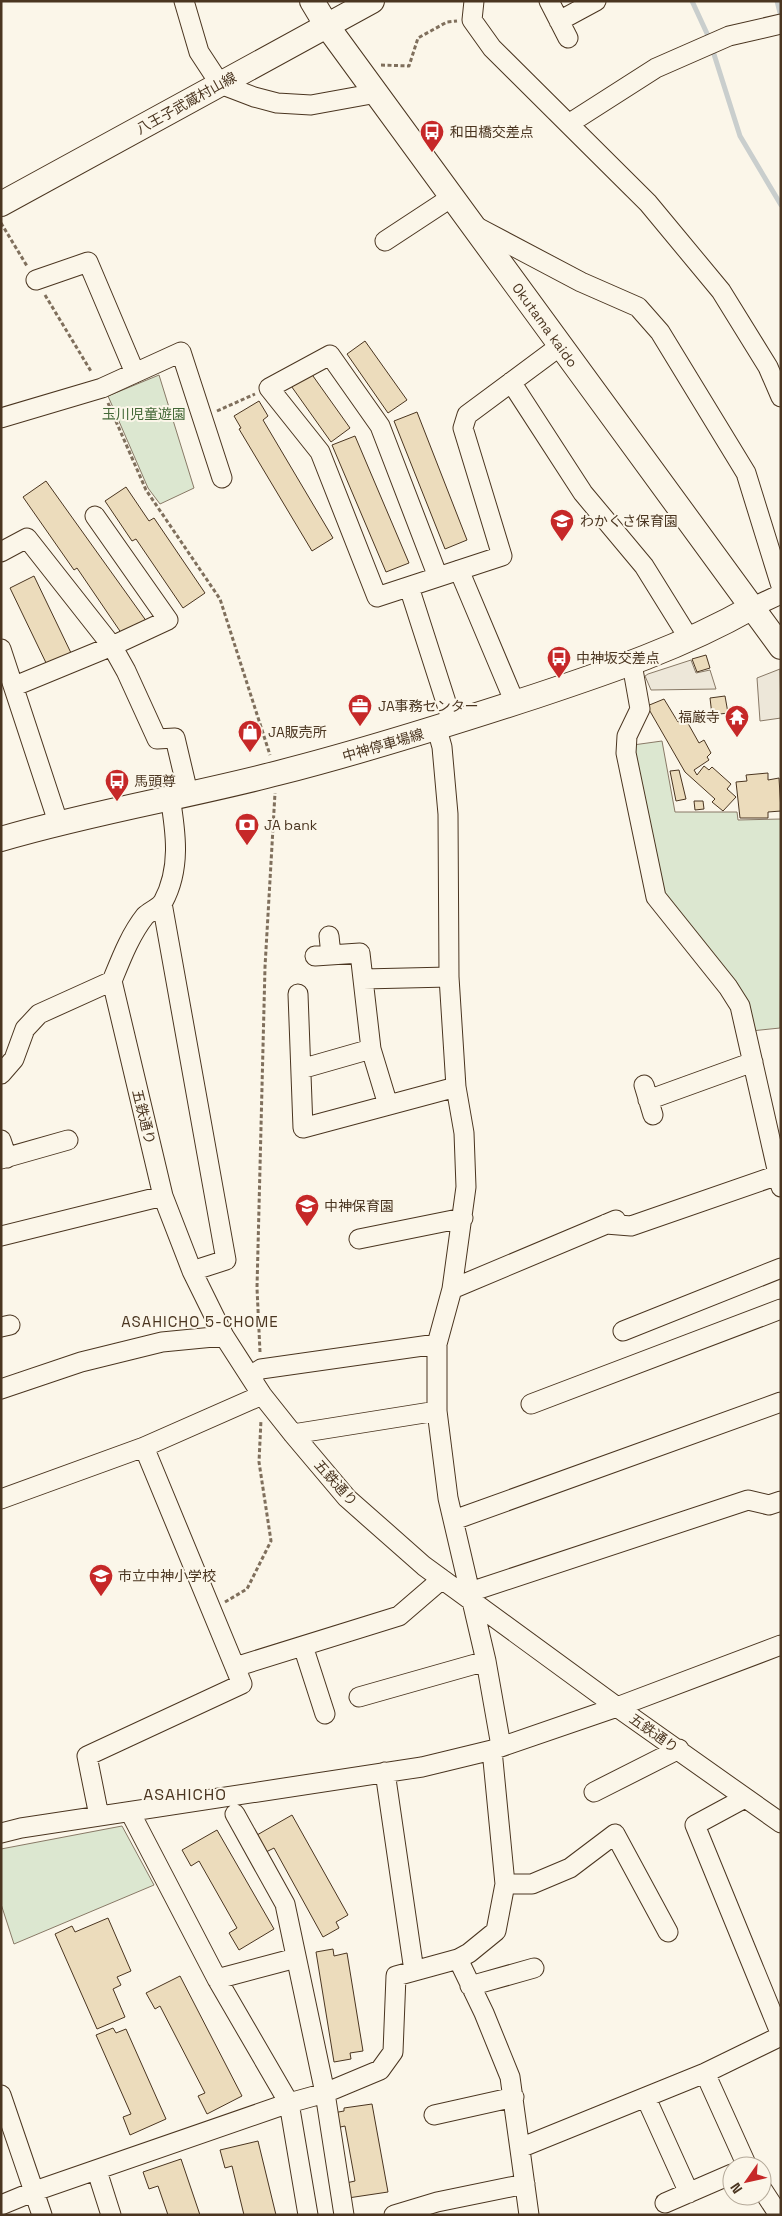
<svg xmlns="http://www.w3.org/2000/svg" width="782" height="2216" font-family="'Space Grotesk','Noto Sans JP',sans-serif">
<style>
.green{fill:#dce7d0;stroke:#887966}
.parking{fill:#ede7d9;stroke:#887966}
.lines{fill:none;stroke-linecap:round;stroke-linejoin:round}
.stream{stroke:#c9cecd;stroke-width:5}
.building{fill:#ecdcbc;stroke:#4a3520}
.minor-casing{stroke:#4a3520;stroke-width:21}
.major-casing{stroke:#4a3520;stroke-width:26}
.path{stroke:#7f6f5c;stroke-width:3;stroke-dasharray:4 2.5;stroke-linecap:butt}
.minor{stroke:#fbf6e9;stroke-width:19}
.major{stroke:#fbf6e9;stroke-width:24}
.labels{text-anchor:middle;stroke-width:4;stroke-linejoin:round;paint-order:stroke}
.street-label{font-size:14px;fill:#4a3520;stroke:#fbf6e9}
.poi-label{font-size:14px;fill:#4a3520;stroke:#fbf6e9;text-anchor:start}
.park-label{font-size:14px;fill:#436837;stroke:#fbf6e9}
.neighbourhood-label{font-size:15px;letter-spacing:1px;fill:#4a3520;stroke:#fbf6e9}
.quarter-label{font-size:16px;letter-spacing:1px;fill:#4a3520;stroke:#fbf6e9}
</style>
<rect width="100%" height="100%" fill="#fbf6e9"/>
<path class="green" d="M159 375 194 488 160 504 148 488 108 396Z
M662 741 675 812H737L738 820 781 819 780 1028 751 1031 660 892 633 745Z
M122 1826 154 1885 14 1944 1 1904V1849Z"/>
<path class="parking" d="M691 660 696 673 710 670 716 689 651 690 645 676 648 674Z
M780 669 781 718 760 721 757 678Z"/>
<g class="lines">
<path class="stream" d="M692 1 710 40
M777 1 781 17
M712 48 740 136 781 205"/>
</g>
<path class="building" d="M365 341 407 400 388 413 347 354Z
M308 369 350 428 331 442 289 383Z
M259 401 268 416 263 420 333 538 312 551 239 429 241 428 234 416Z
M417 412 467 540 445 549 394 421Z
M355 436 409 563 386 572 332 445Z
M46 481 147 622 124 637 77 568 74 570 23 497Z
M126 487 149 521 154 518 205 593 183 608 136 539 132 541 105 501Z
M34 576 72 655 48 667 10 588Z
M706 655 710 668 697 672 692 659Z
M725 696 728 713 712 715 710 698Z
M664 699 678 722 685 718 699 743 704 740 711 753 707 757 709 760 694 770 697 775 704 766 709 770 712 767 731 784 727 789 736 797 723 811 712 802 715 799 685 772 647 706Z
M679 770 686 799 676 801 670 771Z
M768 773V780L779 778 781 811 768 812V818H740L736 782 747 781 746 775Z
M694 801H703L704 809 695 810Z
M292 1815 348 1915 336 1922 339 1928 323 1937 274 1848 266 1852 257 1835Z
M217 1830 274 1929 239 1950 229 1933 237 1928 199 1861 191 1866 182 1850Z
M108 1918 131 1971 117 1977 121 1985 113 1989 125 2017 97 2029 55 1934 72 1926 75 1932Z
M333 1949 334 1956 347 1953 363 2051 350 2053 351 2059 334 2062 316 1952Z
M180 1976 242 2096 207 2114 198 2096 205 2093 160 2006 155 2009 146 1993Z
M113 2028 116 2033 126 2029 166 2119 130 2135 123 2117 131 2114 96 2035Z
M372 2104 388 2192 348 2198 346 2183 355 2181 345 2126 336 2128 333 2113 344 2111V2108Z
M258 2141 276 2215H244L232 2166 225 2168 220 2150Z
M181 2159 200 2215H168L158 2186 149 2189 143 2172Z"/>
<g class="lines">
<defs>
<path id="minor" d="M184 1 199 52 220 84 254 97 277 103 311 105 377 93
M474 1 472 20 492 48 648 203 721 291 768 367 781 397
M549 1 568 38
M559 21 596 1
M570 123 656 68 729 36 781 24
M475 226 581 282 638 307 660 332 746 473 781 586
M385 241 452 197
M36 280 88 262 135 373
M511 382 583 493 644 566 690 640
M1 418 102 388 181 352 222 478
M1 552 27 538 112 646 126 671 157 739 175 738 188 793
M459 570 515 703
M438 577 380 426 330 355 269 388 320 452 377 597C419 583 460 570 502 556L463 428 467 415 560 346
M409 587 453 724
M751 608 781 594
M1 649 58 822
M632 664 640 709 627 736 626 753 656 897 728 987 740 1006 781 1187
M15 686 112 646 168 620 95 516
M437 729 442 747 448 814 449 977 456 1087 464 1133 466 1187 452 1289 437 1344V1411L448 1498 486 1661 501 1746
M162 903 226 1260 192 1271
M329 936 331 955
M315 956 360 953 371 1049 388 1105
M363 979 449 977
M112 981 163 1196 192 1271 224 1336 262 1395 293 1434 347 1498 424 1566 617 1707 781 1823
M298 994 303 1128 456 1087
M301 1069 371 1049
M1 1074 14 1059 25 1029 39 1014 112 981C121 959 130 935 145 916 150 911 159 908 163 902 181 869 176 833 170 797
M644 1085 653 1115
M648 1100 753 1062
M1 1140 7 1158
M1 1159 68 1140
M606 1224 631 1226 778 1175
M1 1236 163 1196
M359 1239 463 1218
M452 1289 616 1220
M1 1327 10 1325
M623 1331 781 1268
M250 1376 261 1369 437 1344
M1 1389 81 1362 162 1342 224 1336
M531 1404 781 1309
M293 1434 437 1411
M1 1499 144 1447 262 1395
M454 1520 781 1402
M470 1592 748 1500 769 1505 781 1501
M303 1646 325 1714
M235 1667 399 1616 442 1579
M359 1697 486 1661
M385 1772 414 1971
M594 1792 679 1749
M745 1798 695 1825 781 2035
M130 1812 217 1979 289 2103 308 2215
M235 1814 285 1904 325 2093 344 2215
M99 1816 87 1756 242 1684 144 1447
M1 1833 21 1828 422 1767 492 1750 617 1707 781 1645
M505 1884H532L570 1868 615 1834 668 1932
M458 1959 484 2013 510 2077 529 2215
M217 1979 296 1958
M470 1986 534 1968
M705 2073 747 2166
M1 2095 42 2215
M646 2098 689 2193
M434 2115 514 2097
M520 2148 705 2073 781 2036
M97 2171 111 2215
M762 2189 779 2215
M665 2203 732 2174
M1 2205 35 2191 289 2103 325 2093 380 2070 393 2052 396 1976 458 1959 469 1953 496 1931 505 1884 492 1750
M394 2215 437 2202 525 2184"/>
<path id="major" d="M312 1 327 26 781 647
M1 204 372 1
M1 839C92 812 186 797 278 773 365 751 450 724 536 696 611 671 682 647 751 608"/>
</defs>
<use href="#minor" class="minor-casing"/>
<use href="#major" class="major-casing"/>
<path class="path" d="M381 65 409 66 418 38 447 22 457 21
M1 223 27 266
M45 295 92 373
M108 403 146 490 220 599 270 755
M217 411 255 394
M260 1352 257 1288 265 967 275 793
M225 1602 247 1589 271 1541 259 1462 261 1420"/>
<use href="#minor" class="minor"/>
<use href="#major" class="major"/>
</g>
<defs>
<symbol id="bus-pin" viewBox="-11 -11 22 30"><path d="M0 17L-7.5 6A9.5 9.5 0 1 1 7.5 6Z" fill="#c62828" stroke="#fbf6e9"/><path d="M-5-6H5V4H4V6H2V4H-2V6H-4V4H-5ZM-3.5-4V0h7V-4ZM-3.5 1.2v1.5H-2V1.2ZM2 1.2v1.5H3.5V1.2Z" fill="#fff"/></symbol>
<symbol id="school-pin" viewBox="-11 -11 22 30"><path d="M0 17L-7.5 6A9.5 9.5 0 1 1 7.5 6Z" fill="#c62828" stroke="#fbf6e9"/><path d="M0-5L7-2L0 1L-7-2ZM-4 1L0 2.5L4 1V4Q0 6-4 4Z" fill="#fff"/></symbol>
<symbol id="office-pin" viewBox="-11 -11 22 30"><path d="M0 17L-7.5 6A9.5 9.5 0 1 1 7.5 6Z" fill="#c62828" stroke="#fbf6e9"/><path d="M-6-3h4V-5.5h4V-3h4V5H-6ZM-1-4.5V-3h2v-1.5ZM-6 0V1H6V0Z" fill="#fff"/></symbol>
<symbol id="temple-pin" viewBox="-11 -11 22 30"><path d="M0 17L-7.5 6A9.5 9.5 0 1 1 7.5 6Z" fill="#c62828" stroke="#fbf6e9"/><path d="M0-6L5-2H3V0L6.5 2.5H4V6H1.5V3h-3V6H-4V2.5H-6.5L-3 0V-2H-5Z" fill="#fff"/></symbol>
<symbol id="shop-pin" viewBox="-11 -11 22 30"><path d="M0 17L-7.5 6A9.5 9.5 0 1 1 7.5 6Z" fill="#c62828" stroke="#fbf6e9"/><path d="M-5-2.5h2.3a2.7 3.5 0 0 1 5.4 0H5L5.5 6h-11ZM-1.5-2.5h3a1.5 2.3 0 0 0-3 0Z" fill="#fff"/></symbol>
<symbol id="bank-pin" viewBox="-11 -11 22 30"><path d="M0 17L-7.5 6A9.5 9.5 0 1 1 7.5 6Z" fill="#c62828" stroke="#fbf6e9"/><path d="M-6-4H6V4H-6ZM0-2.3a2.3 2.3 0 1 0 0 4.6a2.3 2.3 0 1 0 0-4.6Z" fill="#fff"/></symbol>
</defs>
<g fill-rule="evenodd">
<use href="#bus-pin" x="418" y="118" width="28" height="38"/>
<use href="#school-pin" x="548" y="507" width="28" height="38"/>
<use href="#bus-pin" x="545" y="644" width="28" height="38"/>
<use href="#office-pin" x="346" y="692" width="28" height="38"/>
<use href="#temple-pin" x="723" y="703" width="28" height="38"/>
<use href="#shop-pin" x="236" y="718" width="28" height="38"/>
<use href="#bus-pin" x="103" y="767" width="28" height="38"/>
<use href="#bank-pin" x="233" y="811" width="28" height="38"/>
<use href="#school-pin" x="293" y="1192" width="28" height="38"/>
<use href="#school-pin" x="87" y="1562" width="28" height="38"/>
</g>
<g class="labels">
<g class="street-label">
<text transform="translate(186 103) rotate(-29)" y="5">八王子武蔵村山線</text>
<text transform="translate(545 325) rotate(54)" y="5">Okutama kaido</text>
<text transform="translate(383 745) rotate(-16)" y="5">中神停車場線</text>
<text transform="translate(144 1117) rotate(76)" y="5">五鉄通り</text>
<text transform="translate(336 1483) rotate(48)" y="5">五鉄通り</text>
<text transform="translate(654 1733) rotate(35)" y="5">五鉄通り</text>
</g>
<g class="poi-label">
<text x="450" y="137">和田橋交差点</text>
<text x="580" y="526">わかくさ保育園</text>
<text x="576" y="663">中神坂交差点</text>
<text x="378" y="711">JA事務センター</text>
<text x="720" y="722" text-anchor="end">福厳寺</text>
<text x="268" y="737">JA販売所</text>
<text x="134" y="786">馬頭尊</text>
<text x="264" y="830">JA bank</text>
<text x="324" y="1211">中神保育園</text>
<text x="118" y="1581">市立中神小学校</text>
</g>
<g class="park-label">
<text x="144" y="419">玉川児童遊園</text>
</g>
<g class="neighbourhood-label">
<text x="200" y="1327">ASAHICHO 5-CHOME</text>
</g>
<g class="quarter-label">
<text x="185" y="1800">ASAHICHO</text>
</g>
</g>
<rect width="782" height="2216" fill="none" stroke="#4a3520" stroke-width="5"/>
<g transform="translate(747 2181) rotate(236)"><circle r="24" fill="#fbf6e9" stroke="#b4a999"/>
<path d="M0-4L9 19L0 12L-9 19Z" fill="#c62828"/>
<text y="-8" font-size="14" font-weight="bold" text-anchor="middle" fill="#4a3520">N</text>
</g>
</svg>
